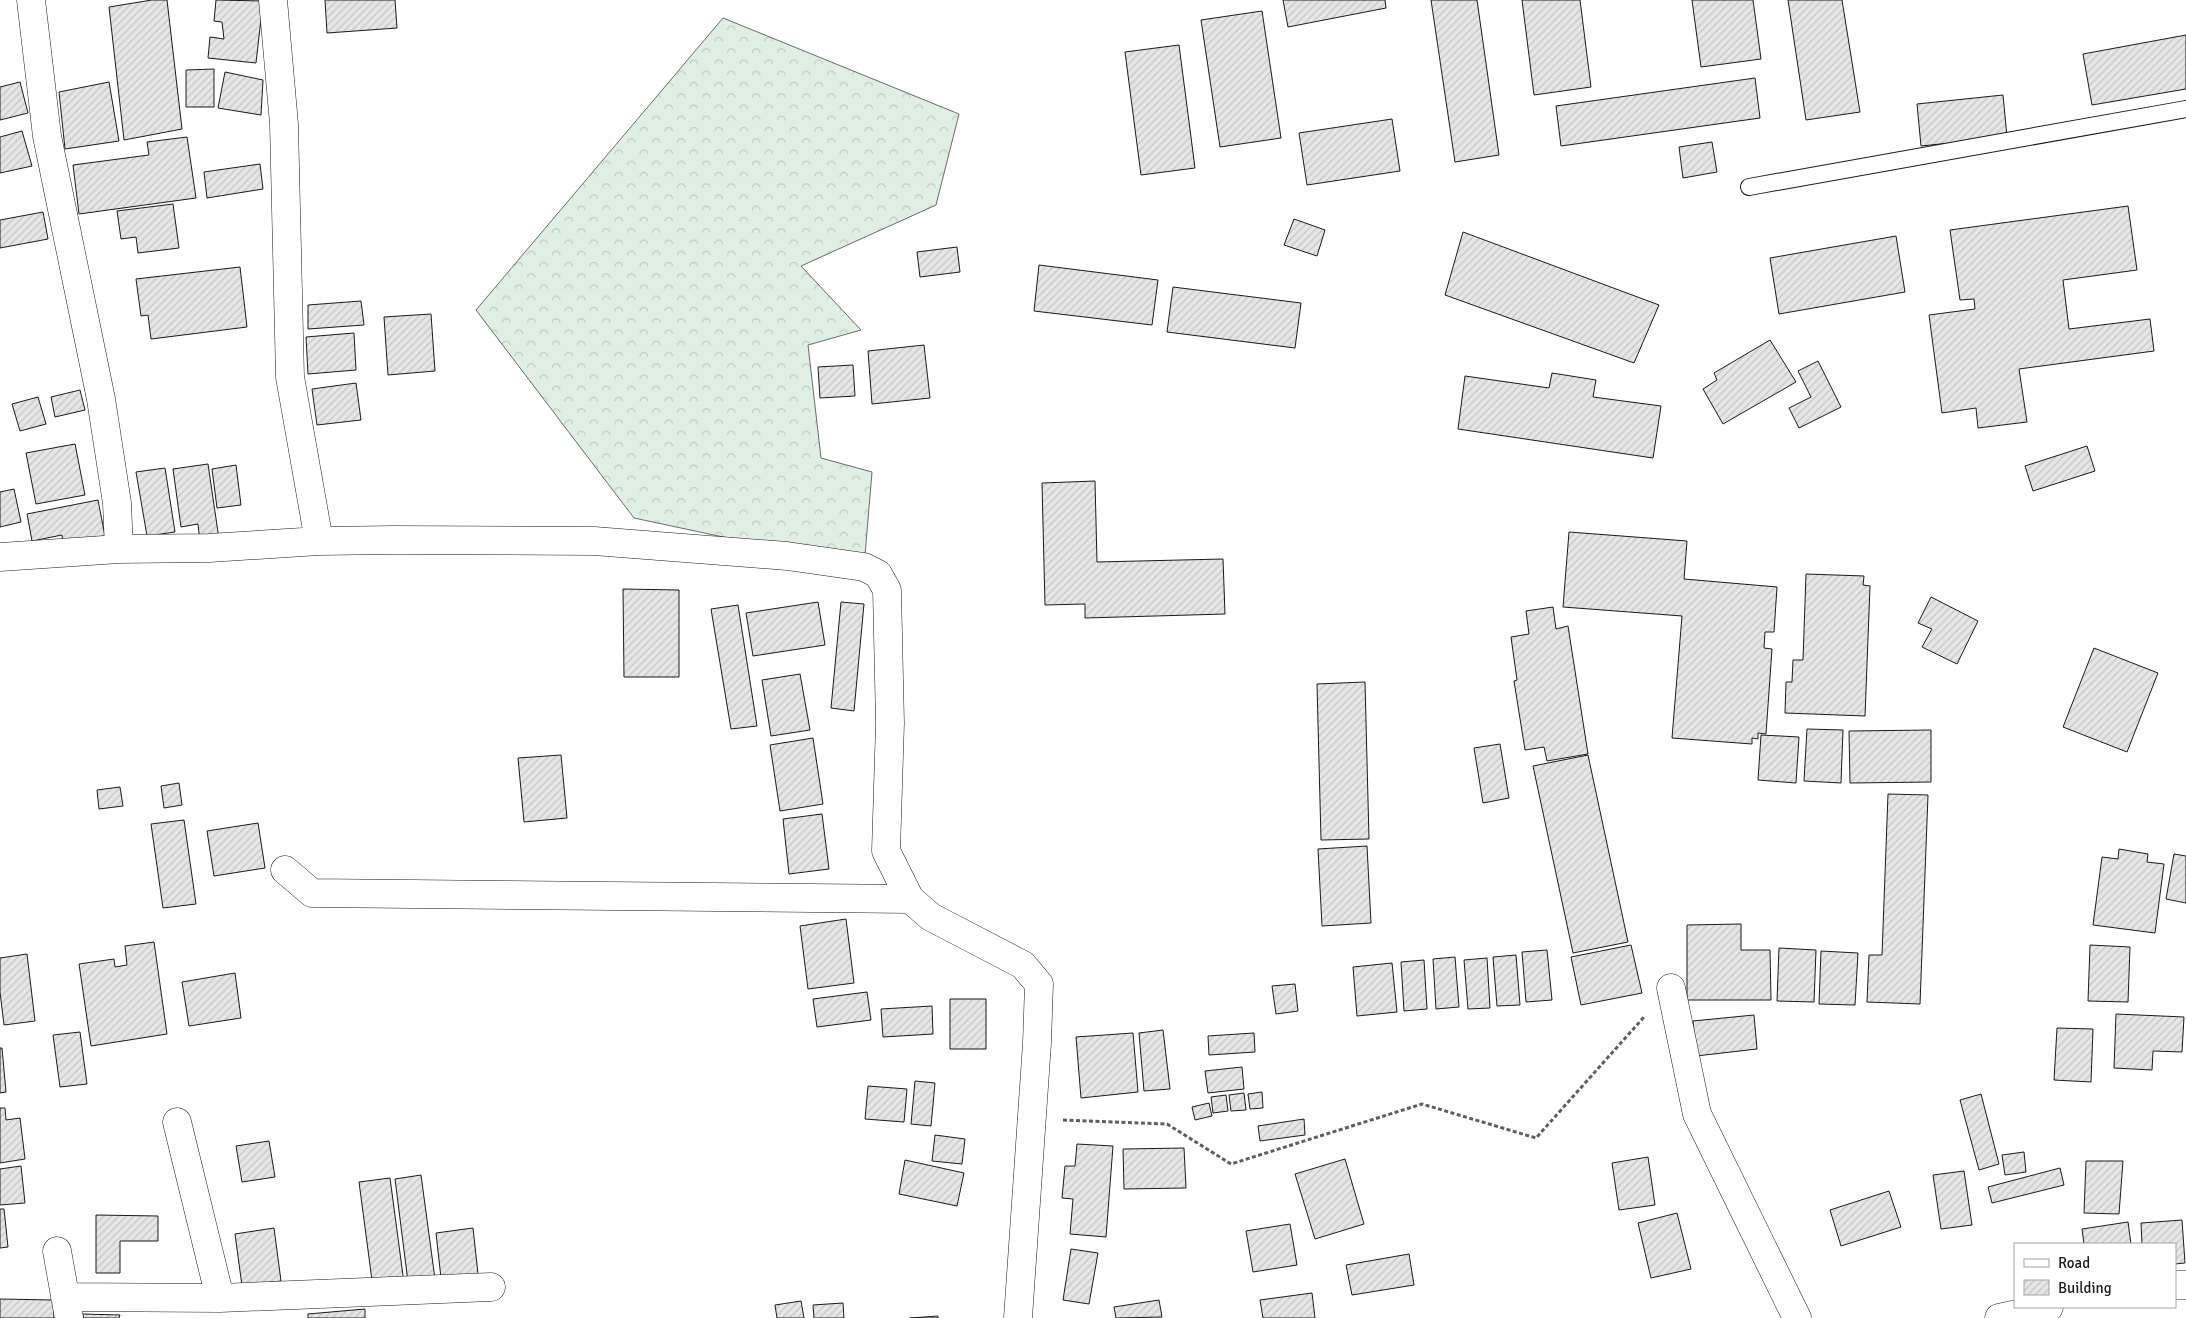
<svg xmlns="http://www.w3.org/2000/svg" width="2186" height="1318" font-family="Signika,sans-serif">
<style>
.forest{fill:url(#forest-crowns);stroke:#6a6a6a}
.building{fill:url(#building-hatch);stroke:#1a1a1a}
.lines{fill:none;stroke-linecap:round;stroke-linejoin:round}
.service-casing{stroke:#1a1a1a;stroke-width:18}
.minor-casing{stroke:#1a1a1a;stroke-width:29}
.path{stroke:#5f5f5f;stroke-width:3;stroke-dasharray:4 2.5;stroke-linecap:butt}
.service{stroke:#fff;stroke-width:16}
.minor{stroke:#fff;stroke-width:28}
</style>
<defs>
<pattern id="forest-crowns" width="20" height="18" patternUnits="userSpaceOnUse" patternTransform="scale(1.25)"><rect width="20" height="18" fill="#e0efe3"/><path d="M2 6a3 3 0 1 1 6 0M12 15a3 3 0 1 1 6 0" fill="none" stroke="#c0ccc2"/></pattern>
<pattern id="building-hatch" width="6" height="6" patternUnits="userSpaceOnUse" patternTransform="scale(1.25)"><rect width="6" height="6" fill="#e6e6e6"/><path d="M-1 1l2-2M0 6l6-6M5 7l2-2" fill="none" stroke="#c5c5c5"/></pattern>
</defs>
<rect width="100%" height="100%" fill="#fff"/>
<path class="forest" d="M723 18 959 114 936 205 801 266 861 330 808 345 821 458 872 472 864 567 634 518 476 310Z"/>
<path class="building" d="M152 0H167L182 129 124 140 109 7Z
M216 0 263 1 256 63 208 58 210 37 224 39 222 22 214 21Z
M325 0H395L397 28 327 33Z
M1283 0H1385L1386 8 1288 27Z
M1431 0H1477L1499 155 1455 162Z
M1522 0H1580L1591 87 1534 95Z
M1692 0H1753L1761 59 1701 67Z
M1788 0H1842L1860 112 1806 120Z
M1262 11 1281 138 1220 147 1201 20Z
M2186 35V89L2092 105 2083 54Z
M1179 45 1195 168 1141 175 1125 52Z
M214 69V107H186V70Z
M225 72 263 80 261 115 218 108Z
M1755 78 1760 118 1561 146 1556 106Z
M20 82 28 113 0 120V87Z
M109 82 119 141 65 149 59 92Z
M2003 95 2007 137 1921 146 1917 104Z
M1392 119 1400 171 1307 185 1299 133Z
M22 131 32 166 0 173V137Z
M187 137 196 198 79 214 73 165 149 155 147 142Z
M1712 142 1717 172 1683 178 1679 147Z
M260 164 263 189 207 198 204 172Z
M173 204 179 248 138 253 136 237 121 239 117 211Z
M2128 206 2137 270 2063 280 2069 329 2150 319 2154 351 2019 369 2027 422 1978 428 1976 408 1942 413 1929 315 1975 309 1974 299 1960 300 1950 230Z
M43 212 48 239 0 248V220Z
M1294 219 1325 230 1317 256 1284 245Z
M1463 232 1659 305 1634 363 1445 295Z
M1896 236 1905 292 1779 314 1770 258Z
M957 247 960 272 920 277 917 252Z
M1039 265 1158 280 1152 325 1034 311Z
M240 267 247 327 151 339 148 315 141 316 136 279Z
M1173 287 1301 303 1295 348 1167 332Z
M361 301 364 325 308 329V305Z
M431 314 435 371 388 375 384 317Z
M354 333 356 370 308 374 306 337Z
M1770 340 1796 382 1723 424 1703 389 1717 380 1714 373Z
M924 345 930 398 872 404 868 351Z
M1818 361 1841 407 1799 428 1789 408 1811 397 1798 371Z
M853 365 855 396 820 398 818 367Z
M1552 373 1596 380 1593 397 1661 406 1653 458 1458 429 1465 376 1549 388Z
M356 383 361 420 317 425 312 389Z
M80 390 85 410 55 417 51 397Z
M38 397 46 424 20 431 12 404Z
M75 444 85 495 36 504 26 453Z
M2087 446 2095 471 2033 491 2025 466Z
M208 464 219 539 200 542 198 524 181 527 173 469Z
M236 465 241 505 217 508 212 469Z
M165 468 175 532 147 536 136 472Z
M1095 481 1097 562 1223 559 1225 614 1085 618V604L1045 605 1042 483Z
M14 489 21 522 0 527V492Z
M98 500 105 536 63 544 62 535 32 541 27 514Z
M1569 532 1687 541 1684 579 1777 587 1774 632H1765L1764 648 1772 649 1766 734 1758 733V739L1752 738V744L1672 738 1682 616 1563 607Z
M1806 574 1864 576 1863 585 1870 586 1865 716 1785 713 1786 682H1792L1793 660H1803Z
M623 589 679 590V677H624Z
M1931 597 1978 621 1957 664 1922 647 1932 629 1918 623Z
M818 602 825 645 753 656 746 613Z
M841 602 864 604 854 711 831 708Z
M738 605 757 726 731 729 711 609Z
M1553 607 1556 629 1568 626 1588 754 1547 761 1544 747 1525 750 1514 681 1517 680 1511 637 1529 634 1526 611Z
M2094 648 2158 673 2127 752 2063 727Z
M800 674 810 730 771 736 762 680Z
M1365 682 1369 839 1321 840 1317 684Z
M1807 729 1843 730 1841 783 1804 781Z
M1931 730V782L1850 783 1849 731Z
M1761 735 1799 737 1796 783 1758 780Z
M813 738 823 804 780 811 770 745Z
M1500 744 1509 798 1483 803 1474 748Z
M561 755 567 818 524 822 518 758Z
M1588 755 1628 942 1573 953 1533 766Z
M179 783 182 805 164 808 161 786Z
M120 787 123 806 99 809 97 790Z
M1888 794 1928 795 1920 1004 1867 1002 1869 955H1882Z
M822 814 829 869 789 874 783 819Z
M184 820 196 904 163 908 151 824Z
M258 823 265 868 214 876 207 831Z
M1367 846 1371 923 1322 926 1318 849Z
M2119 849 2148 854 2147 862 2164 864 2155 933 2093 925 2102 857 2118 859Z
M2174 854 2186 856V903L2166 899Z
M846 919 854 983 808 989 800 926Z
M1741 924V950H1770L1771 1000H1687V925Z
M154 942 167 1034 91 1046 79 964 114 959 115 967 127 965 125 946Z
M1631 945 1642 993 1581 1005 1571 957Z
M2090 945 2130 947 2128 1002 2088 1001Z
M1779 948 1816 950 1814 1002 1777 1001Z
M1547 950 1552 1000 1526 1002 1522 952Z
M1821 951 1858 953 1855 1005 1819 1004Z
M27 954 35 1021 4 1025 0 992V958Z
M1516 955 1520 1005 1497 1006 1493 957Z
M1455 957 1459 1007 1436 1009 1433 959Z
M1487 958 1490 1008 1468 1009 1464 960Z
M1424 960 1427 1009 1404 1011 1401 962Z
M1392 963 1397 1012 1357 1016 1353 967Z
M235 973 241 1018 189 1026 182 982Z
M1295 984 1298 1011 1276 1014 1272 986Z
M867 992 871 1020 817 1027 813 999Z
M950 999H986V1049H950Z
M932 1006 933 1034 883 1037 881 1009Z
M2116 1014 2184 1017 2182 1052 2153 1051 2152 1070 2114 1068Z
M1754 1015 1757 1049 1696 1056 1693 1021Z
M2057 1028 2093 1029 2091 1082 2054 1080Z
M1163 1030 1170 1089 1144 1091 1139 1033Z
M80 1032 87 1084 60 1087 53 1035Z
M1133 1033 1138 1092 1081 1098 1076 1037Z
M1254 1033 1255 1052 1209 1055 1208 1036Z
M0 1048H2L6 1092 0 1093Z
M1242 1067 1244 1089 1208 1093 1205 1071Z
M915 1081 935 1083 931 1126 911 1124Z
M868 1086 907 1089 904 1122 865 1119Z
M1262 1092 1263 1108 1250 1109 1248 1094Z
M1244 1093 1246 1110 1231 1111 1229 1095Z
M1981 1094 1999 1164 1979 1170 1960 1100Z
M1226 1095 1228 1111 1213 1113 1211 1097Z
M1209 1103 1212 1116 1195 1120 1192 1107Z
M0 1108H5L6 1120 20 1118 25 1159 0 1163Z
M1304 1119 1305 1135 1260 1141 1258 1126Z
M935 1135 965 1139 962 1164 932 1161Z
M269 1141 275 1177 242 1182 236 1146Z
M1077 1144 1113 1146 1106 1237 1070 1234 1073 1199 1062 1198 1065 1166H1075Z
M1184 1148 1186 1188 1124 1189 1123 1149Z
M2024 1152 2026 1172 2005 1175 2002 1155Z
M1648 1157 1655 1205 1619 1210 1612 1163Z
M1345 1159 1364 1224 1315 1239 1295 1174Z
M905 1160 964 1173 957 1206 899 1194Z
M2086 1161H2123L2119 1214 2084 1213Z
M21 1166 25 1203 0 1205V1169Z
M2060 1168 2064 1185 1992 1203 1988 1187Z
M1964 1171 1972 1225 1941 1229 1933 1175Z
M421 1175 435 1279 408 1282 395 1179Z
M390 1178 404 1283 373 1288 359 1182Z
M1889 1191 1901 1227 1841 1246 1830 1210Z
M0 1209H4L8 1247 0 1248Z
M1677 1213 1691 1269 1651 1278 1638 1223Z
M96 1215 158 1216V1241H120V1273H96Z
M2182 1220 2185 1263 2175 1264V1244H2142L2141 1223Z
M2128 1222 2131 1244H2084L2082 1229Z
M1290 1224 1297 1265 1253 1272 1246 1231Z
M274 1228 281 1281 242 1286 235 1234Z
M473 1228 478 1274 441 1278 436 1233Z
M1071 1249 1098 1253 1089 1304 1063 1300Z
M1409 1254 1414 1285 1352 1295 1346 1265Z
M1312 1293 1315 1318H1263L1260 1300Z
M0 1299 54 1300V1318H0Z
M1159 1300 1162 1317 1116 1318 1114 1307Z
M801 1301 804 1318H777L775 1305Z
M843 1303 844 1318H814L813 1305Z
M365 1309V1318H308V1314Z
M83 1314 120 1315 119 1318H83Z
M938 1316V1318H910Z"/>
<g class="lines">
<defs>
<path id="service" d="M1749 187 2186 109"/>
<path id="minor" d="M31 0 47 136 101 399 117 503 119 549
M273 0 284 124 290 377 319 541
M0 557 119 549 209 548 319 541 394 540 594 541 787 556 864 567 878 574 887 590 890 723 886 851 910 899 931 917 1023 965 1039 984 1037 1043 1018 1318
M285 870 312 893 910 899
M1671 988 1697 1114 1797 1318
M177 1122 220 1298
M57 1251 69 1318
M2175 1285H2186
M65 1297 220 1298 491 1287
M1999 1318 2049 1307"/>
</defs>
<use href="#service" class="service-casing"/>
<use href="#minor" class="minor-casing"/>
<path class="path" d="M1063 1120 1167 1124 1231 1164 1422 1104 1536 1138 1644 1017"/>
<use href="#service" class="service"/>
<use href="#minor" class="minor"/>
</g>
<rect x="2014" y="1243" width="162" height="65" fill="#ffffff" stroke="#a3a3a3"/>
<rect x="2024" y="1259" width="25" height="8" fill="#ffffff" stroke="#a3a3a3"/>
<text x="2058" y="1268" font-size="15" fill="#1a1a1a">Road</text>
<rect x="2024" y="1280" width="25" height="15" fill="url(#building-hatch)" stroke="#a3a3a3"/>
<text x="2058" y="1293" font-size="15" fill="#1a1a1a">Building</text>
</svg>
